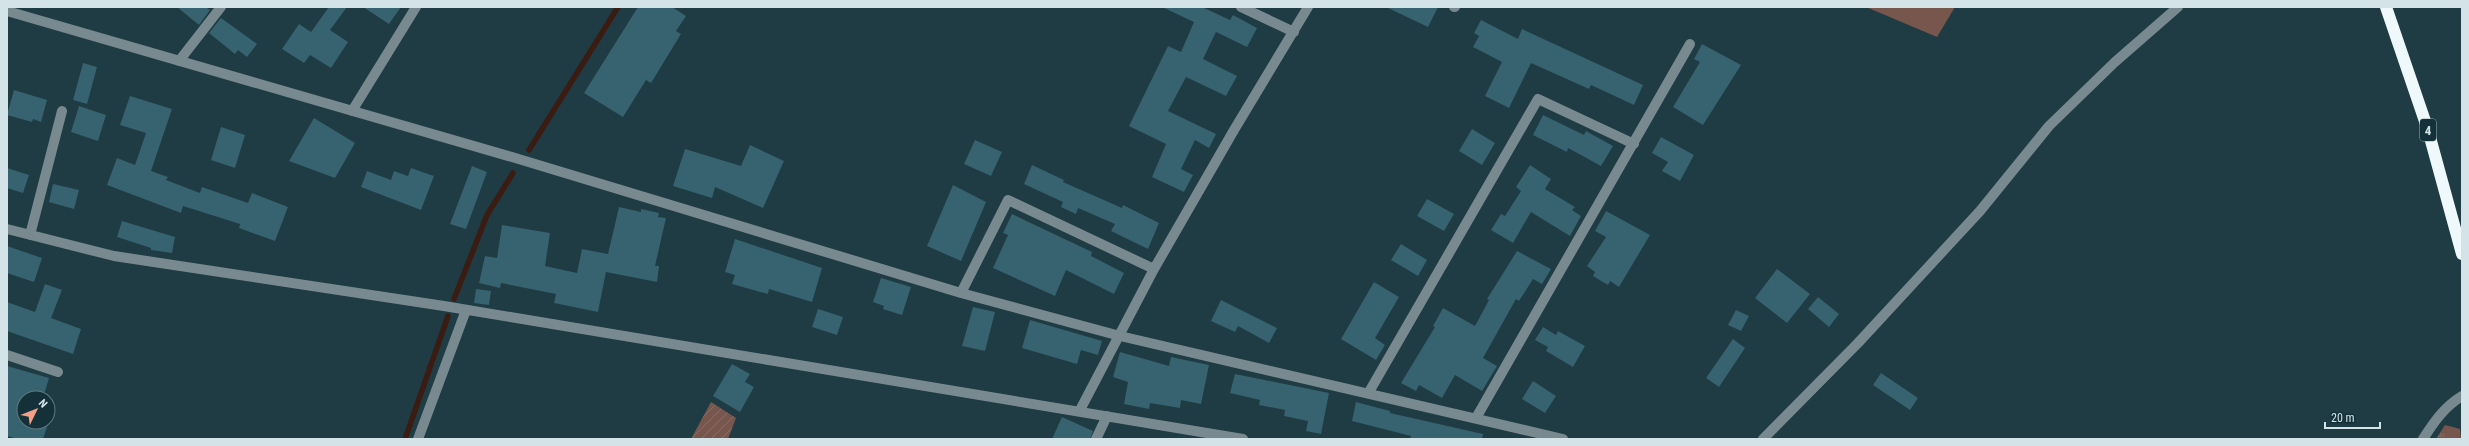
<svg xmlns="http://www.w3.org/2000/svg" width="2469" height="446" font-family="'Roboto Condensed',sans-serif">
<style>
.grass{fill:url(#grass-tufts)}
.garden{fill:url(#garden-furrows)}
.pitch{fill:#77564d}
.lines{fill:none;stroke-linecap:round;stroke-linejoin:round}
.stream{stroke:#3b1c13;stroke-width:5.5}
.building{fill:#37626f}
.minor{stroke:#788a90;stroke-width:10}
.highway{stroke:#eff8fb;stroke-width:12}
.labels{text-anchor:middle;stroke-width:4;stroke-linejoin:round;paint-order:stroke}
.shield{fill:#143139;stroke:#9aaeb4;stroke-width:1}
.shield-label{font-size:13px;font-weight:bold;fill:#d3e3e8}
</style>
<defs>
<pattern id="grass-tufts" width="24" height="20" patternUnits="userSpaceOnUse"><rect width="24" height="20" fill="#77564d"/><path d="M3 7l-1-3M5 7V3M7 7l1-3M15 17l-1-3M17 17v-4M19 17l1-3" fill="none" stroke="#896e67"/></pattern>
<pattern id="garden-furrows" width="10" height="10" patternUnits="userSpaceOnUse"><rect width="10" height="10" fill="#77564d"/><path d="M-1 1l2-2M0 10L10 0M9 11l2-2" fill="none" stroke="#896e67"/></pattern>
</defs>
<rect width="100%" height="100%" fill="#1f3b43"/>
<path class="grass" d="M2445 425 2460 429 2461 439H2436Z"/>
<path class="garden" d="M711 402 736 418 728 439H691Z"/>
<path class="pitch" d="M1866 7H1955L1937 37Z"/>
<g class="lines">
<path class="stream" d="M529 150 618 7
M454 299 487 215 513 173
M405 439 448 316"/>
</g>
<path class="building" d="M177 7H206L210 10 199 25Z
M329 7H347L330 30 348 42 331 68 310 55 304 63 282 49 299 24 311 32Z
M363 7H401L389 24Z
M638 7H672L686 16 676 31 681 34 651 83 646 80 623 117 584 93Z
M1162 7H1202L1230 20 1233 15 1257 28 1247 47 1216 32 1203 59 1237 76 1226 96 1186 77 1168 111 1216 134 1209 148 1195 140 1181 169 1193 175 1184 192 1152 177 1166 144 1129 126 1168 46 1181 52 1194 22Z
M1386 7H1438L1428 27Z
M221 18 257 44 247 57 238 50 235 54 209 33Z
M1481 20 1518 39 1522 29 1643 85 1634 105 1591 85 1589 89 1531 63 1509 108 1485 96 1502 62 1473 47 1479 36 1474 33Z
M1702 44 1741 65 1703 125 1673 107 1700 62 1694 59Z
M83 63 97 67 87 104 73 100Z
M14 90 47 100 41 122 33 119 32 122 7 115Z
M130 96 172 109 151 171 168 177 166 180 200 193 202 187 248 203 252 193 288 207 275 241 239 228 240 224 183 206 181 213 107 185 117 158 135 165 146 133 120 125Z
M79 106 106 115 98 141 71 132Z
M1543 115 1584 135 1586 131 1613 146 1601 166 1568 148 1567 152 1533 135Z
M314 118 355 143 335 178 289 161Z
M221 127 245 135 235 168 211 160Z
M1472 129 1495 143 1482 165 1459 151Z
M1661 137 1694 155 1680 181 1662 171 1668 162 1652 153Z
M975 140 1002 152 991 176 964 164Z
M750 145 784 161 763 208 715 187 712 198 673 186 685 149 741 166Z
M1032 165 1064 180 1063 182 1122 208 1123 205 1159 223 1148 249 1111 231 1115 224 1078 208 1076 214 1061 207 1063 202 1024 184Z
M1530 165 1551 179 1545 189 1575 207 1572 210 1581 216 1570 236 1531 212 1513 243 1491 230 1501 214 1505 216 1521 191 1516 187Z
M472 166 487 172 466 229 450 224Z
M7 168 29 175 23 193 7 188Z
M411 168 434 176 421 210 361 187 367 171 391 180 394 171 408 176Z
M53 184 79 190 74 209 49 202Z
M953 185 986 202 961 261 927 246Z
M1427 199 1454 214 1444 231 1417 216Z
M619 207 641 212V209L659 213 658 217 666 218 655 266H659L657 282 606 272 598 312 554 303 556 294 501 283 500 288 479 283 485 256 497 258 502 225 550 233 545 266 577 273 582 249 608 254Z
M1606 211 1650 235 1619 287 1610 281 1608 285 1593 276 1595 272 1587 266 1606 237 1595 231Z
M1012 214 1092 252 1091 256 1124 273 1114 294 1066 270 1055 296 993 268 1008 235 1003 233Z
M122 221 175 237 172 253 151 250V248L117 237Z
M735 239 822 268 812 302 769 289 768 294 732 284 735 275 725 272Z
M1401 244 1427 260 1418 276 1391 260Z
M7 246 42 258 34 282 7 273Z
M1517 251 1551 269 1542 284 1533 279 1519 301 1516 299 1483 358 1497 366 1482 391 1455 375 1442 398 1419 385 1416 391 1401 383 1435 327 1433 326 1443 308 1475 326 1489 300 1487 299Z
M1777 269 1810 294 1787 323 1755 298Z
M881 278 911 287 902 315 883 309 884 306 873 302Z
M1374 282 1399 297 1375 338 1385 345 1376 360 1341 339Z
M45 284 62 290 51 318 81 329 73 354 7 331V302L35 312Z
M476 289 491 291 489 305 474 303Z
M1818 297 1839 314 1829 327 1808 309Z
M1221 300 1277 328 1269 343 1238 326 1235 332 1211 321Z
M973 307 995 312 985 351 962 346Z
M818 309 843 317 837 335 812 327Z
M1736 310 1749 316 1741 331 1728 325Z
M1030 320 1102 341 1098 355 1081 350 1077 364 1022 348Z
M1543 327 1556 335 1558 331 1585 346 1573 367 1546 351 1548 347 1535 340Z
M1733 339 1745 348 1719 387 1706 378Z
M1120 352 1169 366 1171 357 1209 365 1201 404 1181 400 1180 408 1150 403 1149 409 1124 404 1128 382 1113 377Z
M732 364 750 374 745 382 754 387 740 412 713 396Z
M7 366 49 378 43 398H24V422L49 421 43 439H18L7 436Z
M1881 373 1918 398 1910 410 1873 385Z
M1235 374 1329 393 1321 434 1306 431 1308 421 1284 416 1285 410 1259 405 1260 400 1230 393Z
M1533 381 1556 396 1545 413 1522 399Z
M1356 402 1390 411V413L1483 434 1482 439H1410L1411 436 1352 421Z
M1062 417 1093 431 1090 439H1052Z"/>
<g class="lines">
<path class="minor" d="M1241 7 1294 32
M1454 7H1455
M7 11 512 157 961 293 1120 336 1563 439
M179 61 221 7
M352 111 416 7
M7 229 114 256 444 306 1243 439
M30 235 62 111
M961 293 1008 200 1154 269
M7 355 58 372
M1369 392 1538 99 1634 144
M1080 410 1154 269 1234 130 1308 7
M1476 418 1690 44
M418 439 466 310
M1096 439 1107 416
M1763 439 1858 343 1980 211 2049 126 2115 62 2178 7
M2423 439C2434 422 2444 407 2462 396"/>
<path class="highway" d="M2386 7 2428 130 2462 254"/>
</g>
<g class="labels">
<rect class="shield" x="2420" y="119" width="16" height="22" rx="3"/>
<g class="shield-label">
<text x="2428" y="135">4</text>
</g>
</g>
<rect width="2469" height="446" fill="none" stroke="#d3e3e8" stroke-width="16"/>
<g transform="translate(36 410) rotate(47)"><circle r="19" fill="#143139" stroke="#60787f"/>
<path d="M0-3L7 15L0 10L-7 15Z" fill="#f39f85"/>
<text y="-6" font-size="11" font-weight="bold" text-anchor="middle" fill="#d3e3e8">N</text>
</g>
<path d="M2325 422v6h55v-6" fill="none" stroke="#d3e3e8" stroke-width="2"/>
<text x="2331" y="422" font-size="12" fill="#d3e3e8" stroke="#143139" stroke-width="3" paint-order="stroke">20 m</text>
</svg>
